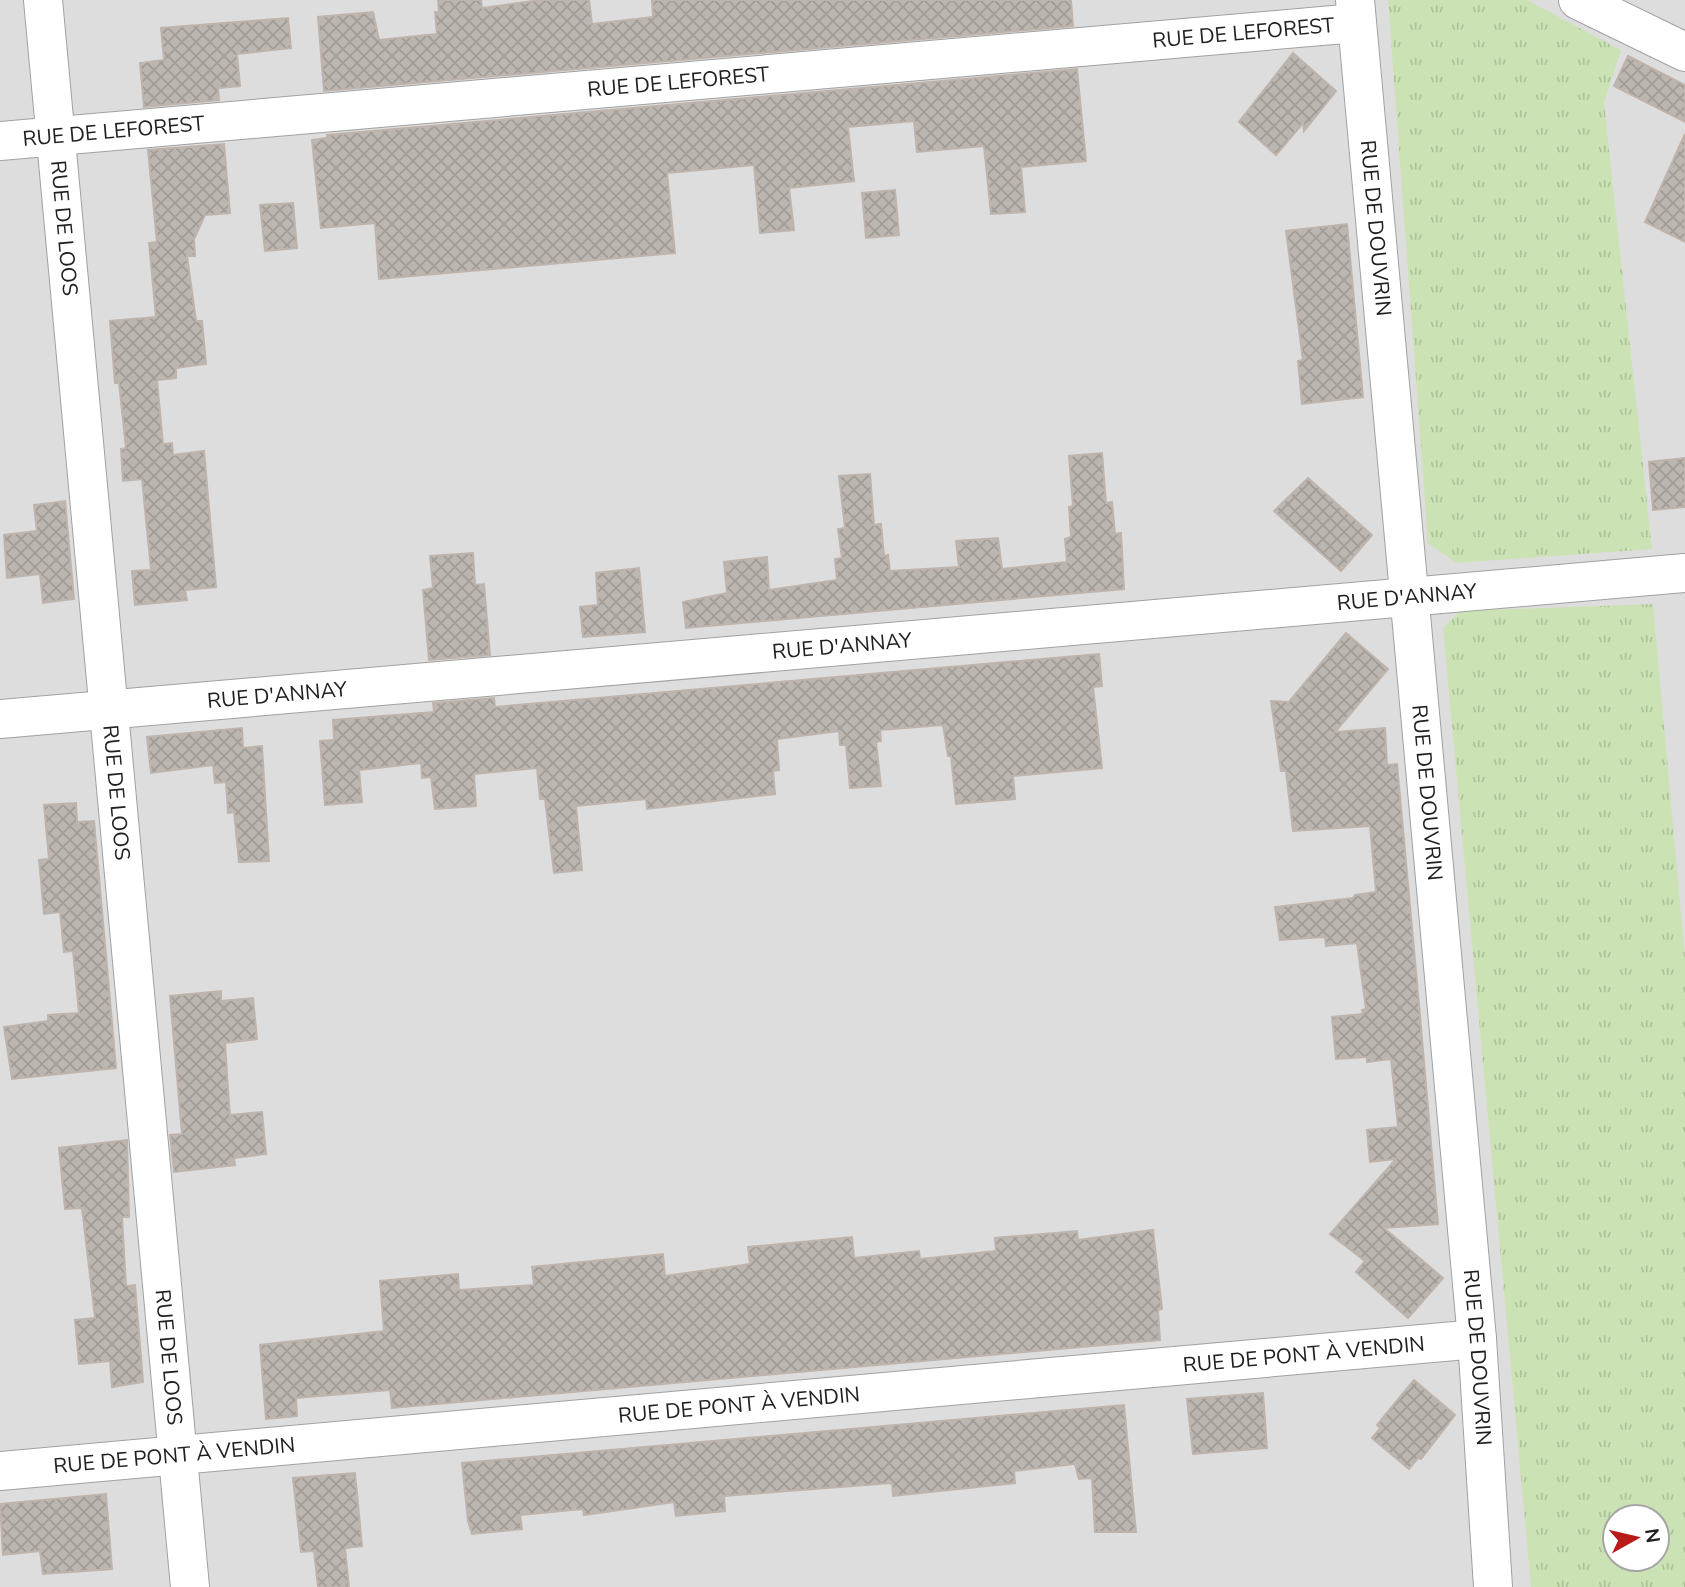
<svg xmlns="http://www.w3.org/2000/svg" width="1685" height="1587" font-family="'Nunito Sans',sans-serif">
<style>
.residential{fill:#dedddd;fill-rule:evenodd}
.grass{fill:url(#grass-tufts);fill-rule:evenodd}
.building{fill:url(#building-cross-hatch);stroke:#bfb4ac;stroke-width:2}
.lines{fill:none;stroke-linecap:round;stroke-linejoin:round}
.minor-casing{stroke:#a1a1a1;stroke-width:40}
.minor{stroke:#fff;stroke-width:38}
.labels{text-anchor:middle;stroke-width:5;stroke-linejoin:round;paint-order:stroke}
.street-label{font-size:21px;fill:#202020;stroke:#fff}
</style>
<defs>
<pattern id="grass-tufts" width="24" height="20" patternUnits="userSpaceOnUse" patternTransform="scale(1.75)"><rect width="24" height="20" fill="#cbe3b4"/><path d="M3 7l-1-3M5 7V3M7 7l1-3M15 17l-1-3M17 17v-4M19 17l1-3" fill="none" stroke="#aec29a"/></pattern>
<pattern id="building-cross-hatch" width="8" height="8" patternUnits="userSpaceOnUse" patternTransform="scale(1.75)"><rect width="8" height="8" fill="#bcb6b1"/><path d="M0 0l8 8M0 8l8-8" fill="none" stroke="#a19c98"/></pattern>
</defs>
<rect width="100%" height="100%" fill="#efede8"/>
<path class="residential" d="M0 0H1685V1587H0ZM1615 1517H1657V1559H1615Z"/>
<path class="grass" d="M1388 0H1527L1621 50 1604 103 1652 549 1456 563 1428 543Z
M1653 604 1685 958V1587H1531L1443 628 1460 611ZM1615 1517H1657V1559H1615Z"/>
<path class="building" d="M438 0H481L482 8 540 0H589L592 24 653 17 652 0H1071L1073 26 324 91 318 17 373 12 379 40 437 34 435 12H439Z
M288 18 291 48 237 54 240 86 218 88 219 100 144 107 140 63 164 60 161 28Z
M1293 53 1336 91 1304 131 1303 123 1276 155 1239 122Z
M1628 56 1685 85V122L1614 86Z
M1077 69 1086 161 1021 167 1025 212 991 214 984 146 917 152 914 121 848 127 854 181 789 188 794 230 760 233 754 165 667 173 675 253 379 279 375 223 321 228 312 140 327 138V135Z
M1685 134V242L1645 222Z
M224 144 230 213 205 215 194 239 195 256H187L196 321H202L206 364 176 368V378L157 380 163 444 172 443 173 455 204 451 216 587 185 590 187 600 135 605 132 571 151 570 142 479 123 481 121 449 126 448 119 383H115L110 321 156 317 149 243 157 242 148 150Z
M895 190 899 235 866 238 862 193Z
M293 203 297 248 265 251 260 205Z
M1347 224 1363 397 1302 404 1298 361 1303 360 1286 231Z
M1102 453 1106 503 1112 502 1115 534 1121 533 1124 589 686 628 683 602 727 593 724 562 767 557 769 590 837 580 835 559 842 558 838 529 845 528 839 476 870 474 874 525 881 524 884 556 888 555 890 571 959 567 956 541 998 538 1002 569 1067 562 1065 539 1071 537 1069 507 1073 506 1069 456Z
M1685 458V507L1653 510 1649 462Z
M1308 478 1372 535 1341 571 1274 511Z
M65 501 74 599 43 603 40 574 7 578 4 535 37 531 34 505Z
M473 553 475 585 484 584 490 655 429 660 423 590 433 588 430 556Z
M639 568 645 632 583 637 580 607 598 605 596 573Z
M1346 633 1388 669 1335 732 1385 728 1387 765 1397 764 1419 1004 1438 1224 1384 1228 1443 1278 1408 1318 1356 1272 1365 1261 1330 1234 1396 1159 1370 1162 1367 1130 1398 1127 1391 1059 1367 1062V1057L1336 1059 1332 1017 1363 1014 1362 1010 1366 1009 1357 943 1326 946 1325 937 1280 940 1275 907 1353 898 1355 895 1376 892 1370 826 1293 831 1286 771H1281L1271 701 1289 702Z
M1099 654 1102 686 1093 687 1102 768 1013 776 1015 799 956 804 951 756H948L943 725 880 730 881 741 876 742 881 786 850 788 846 745H840L839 731 777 739 779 770 773 771 775 794 647 809 646 799 576 806 582 870 554 873 545 799H540L537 768 474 774 476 806 435 809 431 777 422 778 421 763 359 770 362 802 325 805 320 741 334 740 333 720 434 712 433 703 494 698 495 707Z
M242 728 243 748 262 746 269 861 239 862 234 812 228 813 226 782 215 783 213 765 151 773 147 737Z
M76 803 77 822 94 821 116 1068 12 1079 4 1027 48 1021V1015L79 1013 73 951 64 952 60 912 44 914 39 860 49 859 44 805Z
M221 991V1001L253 998 257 1039 225 1043 229 1104 230 1115 262 1112 266 1154 234 1158 235 1165 174 1172 170 1135 182 1134 170 996Z
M127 1140 129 1217H122L126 1286 135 1285 143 1382 112 1387 110 1361 79 1364 75 1320 95 1318 82 1208 65 1209 59 1148Z
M1153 1230 1162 1309 1158 1310 1160 1340 392 1408 390 1390 296 1398 297 1416 266 1419 260 1345 384 1331 380 1281 458 1274 459 1290 534 1285 532 1267 663 1254 665 1276 750 1264 748 1247 852 1237 854 1258 919 1251 920 1259 996 1251 995 1238 1077 1231 1078 1240Z
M1414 1380 1455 1415 1421 1459 1418 1458 1409 1469 1372 1438 1380 1428 1377 1425Z
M1263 1393 1267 1448 1193 1454 1187 1399Z
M1124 1405 1136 1532H1095L1092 1478 1079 1479 1075 1464 1014 1471 1015 1483 893 1496 892 1483 724 1496 725 1511 676 1516 674 1502 584 1515 583 1509 520 1515 522 1529 472 1534 468 1521 462 1463Z
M355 1473 362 1546 345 1548 349 1587H318L314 1551 301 1552 293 1478Z
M106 1494 112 1569 43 1574 40 1551 3 1555 0 1504Z"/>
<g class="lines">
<defs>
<g id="minor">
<path id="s1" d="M43 0 190 1587"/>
<path id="s2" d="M1355 0 1477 1339 1493 1587"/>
<path d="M1578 0 1685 52"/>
<path id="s3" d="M0 141 1356 23"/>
<path id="s4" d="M0 719 1685 573"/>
<path id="s5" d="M0 1471 1477 1339"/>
</g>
</defs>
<use href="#minor" class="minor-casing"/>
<use href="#minor" class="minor"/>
</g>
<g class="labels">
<g class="street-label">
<text dy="7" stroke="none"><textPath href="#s3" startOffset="1248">RUE DE LEFOREST</textPath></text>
<text dy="7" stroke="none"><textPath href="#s3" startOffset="681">RUE DE LEFOREST</textPath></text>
<text dy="7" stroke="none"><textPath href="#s3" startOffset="114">RUE DE LEFOREST</textPath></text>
<text dy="7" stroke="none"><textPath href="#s1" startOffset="229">RUE DE LOOS</textPath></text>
<text dy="7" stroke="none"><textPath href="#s2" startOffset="229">RUE DE DOUVRIN</textPath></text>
<text dy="7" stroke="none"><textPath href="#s4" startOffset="1412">RUE D'ANNAY</textPath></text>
<text dy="7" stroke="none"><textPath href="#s4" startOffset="845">RUE D'ANNAY</textPath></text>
<text dy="7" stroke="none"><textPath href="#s4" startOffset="278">RUE D'ANNAY</textPath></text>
<text dy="7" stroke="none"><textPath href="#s1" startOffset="796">RUE DE LOOS</textPath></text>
<text dy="7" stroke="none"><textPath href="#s2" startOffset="796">RUE DE DOUVRIN</textPath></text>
<text dy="7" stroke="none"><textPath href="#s5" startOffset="1309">RUE DE PONT À VENDIN</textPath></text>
<text dy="7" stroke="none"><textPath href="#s1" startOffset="1363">RUE DE LOOS</textPath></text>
<text dy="7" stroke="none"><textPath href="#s2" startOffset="1363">RUE DE DOUVRIN</textPath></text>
<text dy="7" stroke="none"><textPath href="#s5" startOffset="742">RUE DE PONT À VENDIN</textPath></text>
<text dy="7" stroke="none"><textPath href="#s5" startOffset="175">RUE DE PONT À VENDIN</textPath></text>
</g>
</g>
<g transform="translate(1636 1538) rotate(82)"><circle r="33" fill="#ffffff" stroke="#a6a6a6" stroke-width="2"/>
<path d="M0-5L12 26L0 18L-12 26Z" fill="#b71a19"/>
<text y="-10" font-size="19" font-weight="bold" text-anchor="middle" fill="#202020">N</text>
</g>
</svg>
